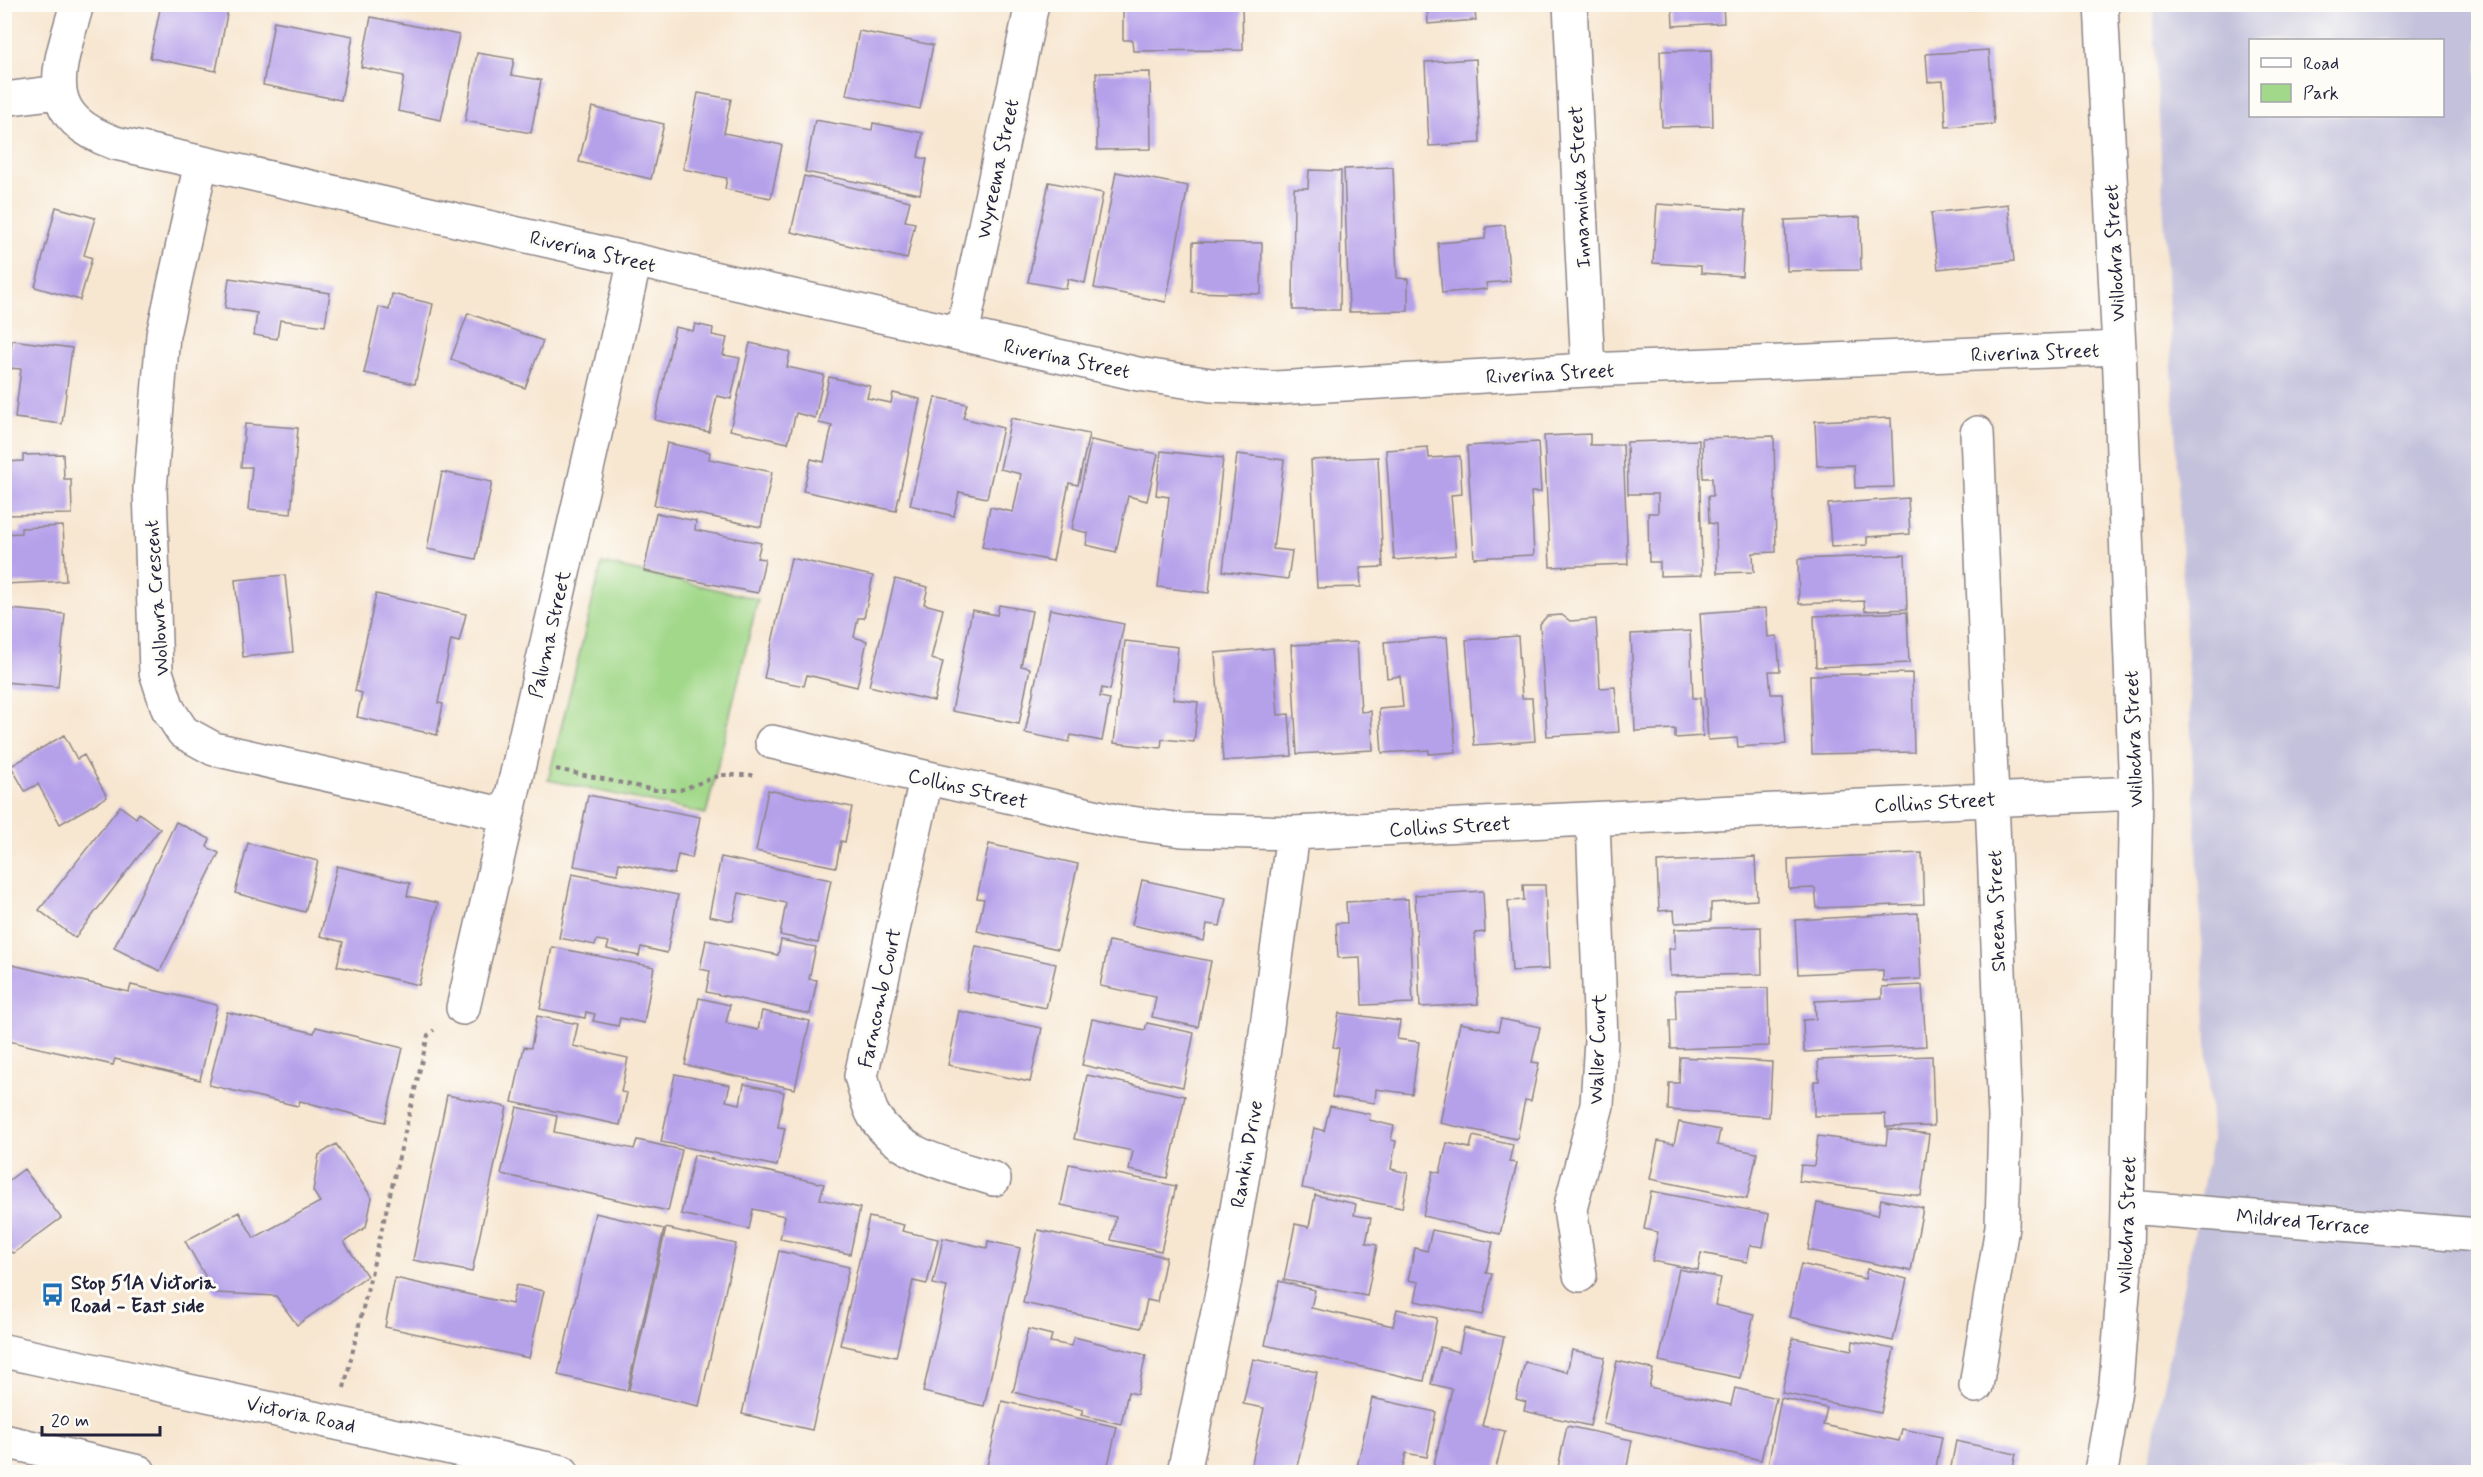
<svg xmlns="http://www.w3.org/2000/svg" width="2483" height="1477" font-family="Mynerve,sans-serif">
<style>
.industrial{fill:#c3c1db;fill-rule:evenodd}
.green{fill:#a1d889;stroke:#627d62;stroke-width:1.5}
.building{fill:#b5a0ea}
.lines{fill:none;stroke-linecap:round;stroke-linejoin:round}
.minor-casing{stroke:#8c8486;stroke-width:36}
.highway-casing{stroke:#8c8486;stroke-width:36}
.path{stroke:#8c8486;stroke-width:4;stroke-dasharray:4.5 4.5;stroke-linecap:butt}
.minor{stroke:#fff;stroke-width:33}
.highway{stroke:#fff;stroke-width:33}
.labels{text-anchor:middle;stroke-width:6;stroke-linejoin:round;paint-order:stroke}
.street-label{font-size:20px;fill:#22223b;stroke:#fdfcf7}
.poi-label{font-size:20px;font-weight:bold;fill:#22223b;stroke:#fdfcf7;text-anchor:start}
</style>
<rect width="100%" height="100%" fill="#fdfcf7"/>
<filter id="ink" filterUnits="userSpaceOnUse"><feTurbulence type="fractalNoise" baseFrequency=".0167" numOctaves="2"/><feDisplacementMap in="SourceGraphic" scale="12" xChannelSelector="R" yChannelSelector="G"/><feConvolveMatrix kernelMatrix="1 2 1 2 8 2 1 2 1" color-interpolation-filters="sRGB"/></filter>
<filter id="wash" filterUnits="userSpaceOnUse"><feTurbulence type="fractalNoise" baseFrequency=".008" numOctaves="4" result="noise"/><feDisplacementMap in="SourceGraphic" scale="24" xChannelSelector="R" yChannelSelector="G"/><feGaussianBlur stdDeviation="1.35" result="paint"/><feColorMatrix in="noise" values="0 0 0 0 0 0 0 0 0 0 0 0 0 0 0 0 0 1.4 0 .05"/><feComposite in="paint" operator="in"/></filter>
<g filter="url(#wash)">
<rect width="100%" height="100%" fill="#f7e6d0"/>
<path class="industrial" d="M2153 5H2478V1472H2147L2212 1139ZM2250 40H2442V116H2250Z"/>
<path class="green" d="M602 563 758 599 706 814 548 780Z"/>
<g id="blocks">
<path class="building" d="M161 4H229L216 71 150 58Z
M1427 4H1474L1476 20 1428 24Z
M1672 4H1723L1724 23 1673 26Z
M1946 4H1978L1979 9 1947 11Z
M1242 7 1243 50 1133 51 1132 40H1123V8Z
M371 17 459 35 441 120 398 111 404 76 361 67Z
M274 21 353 36 341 100 263 85Z
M859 31 933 45 920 109 846 95Z
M1711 50 1713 126 1662 127 1660 51Z
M1989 50 1994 124 1946 127 1943 81 1928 82 1926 54Z
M477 53 514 59 511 75 541 80 531 133 465 121Z
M1476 59 1480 143 1429 146 1425 62Z
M1150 72 1151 149 1097 150 1096 73Z
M698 93 731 99 724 133 782 145 771 198 725 189 727 178 683 169Z
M592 107 664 124 651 179 579 162Z
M815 120 872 130 873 123 923 133 918 157 927 159 920 194 805 172Z
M1393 167 1397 278 1408 279V311L1349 312 1344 169Z
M1309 170 1341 171 1340 310H1293L1294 188H1308Z
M1116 172 1188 186 1166 302 1094 288Z
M804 176 910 201 905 221 915 223 907 259 791 232Z
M1049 182 1103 193 1085 283 1068 279 1066 289 1028 282Z
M1657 204 1746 210 1742 276 1701 273V266L1653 263Z
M2008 204 2014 261 1938 269 1931 213Z
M56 207 95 218 84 255 92 258 80 300 35 287Z
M1860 217 1861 270 1787 271 1785 220Z
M1505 225 1510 281 1486 283 1487 289 1442 293 1438 243 1485 239 1486 227Z
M1193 242 1262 243 1261 294 1192 292Z
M229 278 330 293 325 326 280 320 277 339 254 335 257 313 225 308Z
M392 294 433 304 415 384 364 373 379 307 389 310Z
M468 313 543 341 525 388 451 359Z
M695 324 713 328 712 335 727 338 723 355 740 358 731 399 717 396 709 432 655 420 675 327 693 331Z
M12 340 72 348 62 424 15 418 21 369 8 368Z
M750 343 790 352 787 367 824 375 815 418 796 413 788 443 730 430Z
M829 377 870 386 867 398 891 403 893 393 920 399 896 511 803 491 811 459 824 462 832 426 819 423Z
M935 397 967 404 963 418 1003 428 987 498 959 492 954 516 910 505Z
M1011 418 1089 434 1078 485 1069 483 1053 561 982 547 990 507 1013 512 1021 474 1000 469Z
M1891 418 1894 487 1855 488 1854 465 1817 466 1815 421Z
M245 424 298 428 291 514 248 510 252 467H241Z
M1590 434V445H1623L1628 564 1550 567 1544 436Z
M1774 436 1776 552 1753 553 1754 572 1717 573 1716 524 1709 523 1708 496H1713L1712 478H1703L1702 438Z
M1091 440 1158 454 1147 501 1128 496 1116 552 1086 545 1088 533 1072 529Z
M1699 440 1702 575 1660 576V562H1649L1648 513H1658V494H1628L1627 442Z
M1538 442 1541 492H1531L1534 555 1474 558 1467 446Z
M667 443 710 452 709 459 772 472 761 527 654 505Z
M1428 447 1429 458 1460 456 1462 494 1451 495 1456 555 1394 560 1386 450Z
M1161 451 1223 458 1209 593 1158 587 1169 497 1156 495Z
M63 454 64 479H71L72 514 4 515V462L23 461V455Z
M1237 454 1284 460 1273 549 1292 551 1288 579 1223 571Z
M1378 457 1383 567 1360 568 1361 587 1317 588 1311 460Z
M442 472 492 482 476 559 427 549Z
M1908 498 1910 534 1867 537V545L1831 547 1828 504Z
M656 513 696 521 695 530 761 543 757 558 765 559 758 593 644 571Z
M63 526 66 581 4 584V534L21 533V528Z
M1905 555 1907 609 1865 611 1864 601 1799 604 1798 559Z
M791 558 873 576 864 618H858L854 637 867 641 857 687 807 675 804 686 764 678Z
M285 575 293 652 243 657 235 580Z
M895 579 928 587 924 604 943 609 931 659 943 662 934 701 869 686Z
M376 594 466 614 459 642 451 640 438 703 443 704 437 735 357 717 362 693 355 691Z
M999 605 1032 611 1021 666 1030 668 1019 724 952 711 972 610 997 615Z
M1766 608 1768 637 1777 636 1780 671H1769L1771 694H1782L1786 744 1738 747 1737 738 1708 740 1700 613Z
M10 609 65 614 58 687 4 682Z
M1050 609 1124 624 1110 690 1102 688 1100 697 1110 699 1102 741 1071 735 1069 742 1025 733Z
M1907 612 1909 663 1816 667 1814 616Z
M1562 615 1570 621 1596 619 1600 688 1615 687 1619 732 1547 736 1540 624 1547 616Z
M1690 631 1693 698H1700L1703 736 1675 738V729L1635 731 1631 634Z
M1518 636 1522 698H1532L1535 741 1474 745 1466 640Z
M1447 637 1456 752 1429 754V750L1382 753 1379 709 1403 707 1400 676 1387 678 1384 642Z
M1125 641 1178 647 1173 699 1198 702 1194 742 1162 739 1161 748 1114 743Z
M1357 642 1361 712 1371 711 1373 750 1297 754 1291 645Z
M1273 648 1278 715 1289 714 1292 756 1223 761 1215 653Z
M1912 673 1914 752 1812 754 1810 675Z
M64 735 77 759 84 755 107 797 60 824 38 784 25 791 11 766Z
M768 790 852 807 845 842 841 841 836 867 756 851Z
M588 795 700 817 692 858 678 855 674 874 619 863 617 874 574 866Z
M120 806 136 818 139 813 160 829 75 938 39 910Z
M176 822 210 839 207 847 219 853 160 971 114 948Z
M248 843 318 861 305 912 235 893Z
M989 844 1078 864 1058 949 977 931 984 899 977 898Z
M1922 853 1924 904 1817 908 1815 888 1789 889 1788 859Z
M721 857 831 880 818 943 780 935 786 903 739 893 733 921 709 916Z
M1755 857 1757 900 1711 903V921L1675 923 1674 910 1659 911 1657 862Z
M337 866 410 883 407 896 438 903 419 985 337 966 343 942 320 936Z
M572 874 678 895 667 953 641 947 639 956 607 949 609 942 597 940 595 945 559 938Z
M1142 880 1226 898 1220 926 1207 924 1204 941 1132 925Z
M1523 885H1545L1549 969 1512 971 1508 901 1524 900Z
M1483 891 1485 932 1475 933 1478 1004 1420 1007 1415 895Z
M1408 899 1413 1003 1362 1005 1360 957 1338 958 1336 923H1347L1346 902Z
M1918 913 1921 979 1883 981V970L1798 974 1795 920Z
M1761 927 1762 974 1670 976 1669 949 1675 948V929Z
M706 940 778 955 781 940 816 947 809 979 817 980 810 1014 706 992 710 971 700 969Z
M1109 941 1211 961 1198 1027 1152 1017 1156 997 1100 986Z
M976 946 1056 964 1046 1008 966 991Z
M552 947 654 967 644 1023 620 1018 618 1026 593 1021 595 1014 586 1012 585 1018 540 1009Z
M4 963 129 992 131 985 217 1005 200 1080 115 1059 113 1065 4 1040Z
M1922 985 1926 1046 1804 1052 1803 1020 1816 1019 1815 1001 1882 998V987Z
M1768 988 1769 1046 1671 1049 1670 1020H1676L1675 990Z
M699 998 730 1005 726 1023 758 1030 762 1011 810 1021 795 1089 685 1065Z
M959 1011 1042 1028 1030 1082 948 1065Z
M227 1012 314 1033 316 1027 403 1048 385 1122 300 1101 298 1106 209 1085Z
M1339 1013 1400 1021 1397 1039 1419 1042 1412 1094 1376 1089 1375 1103 1332 1097 1339 1048 1333 1047Z
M537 1016 578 1024 573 1046 628 1058 621 1092 627 1093 620 1125 512 1102 524 1047 531 1048Z
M1092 1019 1145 1030 1147 1023 1194 1033 1183 1087 1082 1065Z
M1501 1019 1540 1027 1532 1062 1539 1063 1531 1101 1525 1100 1517 1139 1440 1123 1460 1023 1498 1031Z
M1932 1056 1934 1126 1886 1127 1885 1114 1814 1116V1081H1819L1818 1060Z
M1680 1057 1772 1062 1769 1117 1668 1110 1669 1083H1679Z
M675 1074 730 1085 726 1101 740 1104 744 1084 784 1092 778 1127 785 1128 777 1166 661 1142Z
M1087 1075 1185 1096 1167 1178 1129 1170 1133 1151 1074 1139Z
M447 1095 507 1107 472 1272 413 1260Z
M1330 1106 1370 1114 1369 1120 1394 1126 1391 1140 1396 1141 1391 1169 1408 1173 1402 1208 1302 1188 1314 1128 1324 1131Z
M517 1107 557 1116 554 1132 634 1149 637 1140 682 1150 668 1211 501 1174Z
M1679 1122 1720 1130 1717 1145 1757 1153 1747 1199 1650 1179 1658 1141 1674 1144Z
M1888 1129 1929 1134 1921 1196 1799 1181 1801 1165 1814 1166 1818 1136 1886 1145Z
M1473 1136 1513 1145 1509 1162 1517 1163 1500 1234 1423 1216 1433 1171 1440 1173 1447 1143 1470 1148Z
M336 1144 372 1198 366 1227 344 1242 367 1276 297 1325 276 1296 215 1293 185 1241 239 1212 254 1238 320 1202 313 1191 319 1155Z
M694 1155 824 1184 820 1199 860 1208 850 1254 780 1239 785 1216 753 1209 749 1229 681 1214Z
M1069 1164 1176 1186 1161 1251 1111 1240 1116 1217 1061 1205Z
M24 1169 61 1218 14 1253 4 1250V1184Z
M1651 1191 1769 1214 1763 1247 1750 1245 1747 1262 1701 1253 1698 1270 1652 1261 1658 1232 1644 1229Z
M1315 1195 1356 1204 1354 1215 1371 1218 1366 1243 1377 1245 1367 1296 1284 1280 1295 1224 1309 1227Z
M1881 1199 1923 1208 1911 1271 1808 1250 1817 1203 1878 1215Z
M595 1213 664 1229 627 1391 558 1375Z
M869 1217 904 1225 902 1231 938 1239 927 1284 913 1281 896 1357 840 1345Z
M666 1228 736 1244 699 1406 629 1390Z
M1038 1230 1166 1257 1157 1302 1147 1300 1141 1328 1023 1303Z
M1432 1230 1493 1242 1486 1273 1492 1274 1483 1315 1415 1301 1419 1282 1408 1280 1415 1248 1427 1251Z
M943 1238 987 1248 988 1241 1020 1248 984 1406 923 1392 947 1287 933 1284Z
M779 1251 849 1267 812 1430 742 1414Z
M1801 1264 1865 1279 1867 1269 1907 1279 1893 1341 1789 1317Z
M1679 1269 1721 1278 1715 1305 1754 1314 1740 1378 1659 1361Z
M395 1278 512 1304 516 1285 544 1291 529 1358 385 1327Z
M1279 1281 1315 1290 1311 1308 1393 1326 1397 1309 1437 1318 1424 1381 1265 1345Z
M1464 1328 1504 1337 1482 1426 1505 1431 1495 1472H1432L1452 1389 1431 1384 1440 1347 1459 1352Z
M1028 1329 1052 1335 1050 1342 1071 1346 1074 1337 1146 1355 1137 1394 1128 1392 1121 1424 1081 1415 1083 1410 1013 1392Z
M1793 1338 1852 1350 1853 1341 1894 1349 1881 1413 1782 1393Z
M1572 1350 1605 1357 1590 1426 1524 1411 1526 1402 1516 1399 1525 1362 1567 1372Z
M1253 1359 1317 1372 1296 1472H1250L1264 1408 1243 1404Z
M1617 1361 1653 1369 1649 1387 1731 1405 1735 1388 1776 1398 1761 1460 1603 1424Z
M1372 1398 1436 1412 1427 1457 1406 1453 1402 1472H1356Z
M1781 1398 1827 1408 1823 1425 1899 1441 1902 1429 1942 1437 1935 1472H1806L1768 1465Z
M1002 1401 1117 1427 1108 1465 1118 1467 1117 1472H1043L1020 1467 1018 1472 986 1470Z
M1567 1426 1632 1440 1626 1472H1557Z
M1956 1441 2016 1454 2012 1472H1950Z
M1676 1468 1691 1471V1472H1675Z"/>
</g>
</g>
<g filter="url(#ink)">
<use href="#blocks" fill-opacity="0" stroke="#8c8486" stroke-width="1.5"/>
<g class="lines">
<defs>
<path id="minor" d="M77 4C59 69 36 115 115 143L1138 374 1211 385 1275 388 1588 370 2119 348
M1570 4 1588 370
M4 99 59 92
M201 163 163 335 150 489 156 672 168 709 183 732 214 749 507 815
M962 334 1032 4
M772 742 1116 821 1182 830 1293 833 2136 793
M926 779 861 1076C865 1088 867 1105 874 1116 900 1157 950 1165 994 1179
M463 1008 635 260
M2128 1207 2478 1235
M1580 1275 1570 1209 1597 1105 1601 1040 1593 819
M1976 1386 2002 1227 2005 1117 1977 433
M1184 1472 1225 1279 1262 1063 1293 833
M2101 1472 2116 1384 2126 1255 2136 793 2119 348 2101 4"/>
<path id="highway" d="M4 1351 562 1472
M4 1441 139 1472"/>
</defs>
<use href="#minor" class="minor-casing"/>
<use href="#highway" class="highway-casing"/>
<path class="path" d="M556 769 655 790H680L721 775H753
M344 1388 428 1035 434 1030"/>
<use href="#minor" class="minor"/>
<use href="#highway" class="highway"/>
</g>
</g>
<defs>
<symbol id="bus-bare" viewBox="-9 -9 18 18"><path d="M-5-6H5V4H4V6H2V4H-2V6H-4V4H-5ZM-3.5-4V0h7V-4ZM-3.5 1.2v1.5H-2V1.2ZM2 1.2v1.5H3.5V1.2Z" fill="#1f6fb2" stroke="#fdfcf7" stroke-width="2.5" paint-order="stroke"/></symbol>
</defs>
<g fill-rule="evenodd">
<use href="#bus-bare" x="36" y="1278" width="33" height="33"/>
</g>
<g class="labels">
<g class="street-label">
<text transform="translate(997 169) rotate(-78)" y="7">Wyreema Street</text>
<text transform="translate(1579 187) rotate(-93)" y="7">Innaminka Street</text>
<text transform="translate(593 251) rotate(13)" y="7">Riverina Street</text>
<text transform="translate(2114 253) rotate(-93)" y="7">Willochra Street</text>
<text transform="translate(2035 352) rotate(-2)" y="7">Riverina Street</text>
<text transform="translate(1067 358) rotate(12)" y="7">Riverina Street</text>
<text transform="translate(1550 373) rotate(-3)" y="7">Riverina Street</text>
<text transform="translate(156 598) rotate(-94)" y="7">Wollowra Crescent</text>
<text transform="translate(549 634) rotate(-77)" y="7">Paluma Street</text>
<text transform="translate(2133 739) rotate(-92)" y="7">Willochra Street</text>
<text transform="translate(968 788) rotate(13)" y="7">Collins Street</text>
<text transform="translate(1935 802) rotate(-3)" y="7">Collins Street</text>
<text transform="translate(1450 826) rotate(-3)" y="7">Collins Street</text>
<text transform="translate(1996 911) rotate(-92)" y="7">Sheean Street</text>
<text transform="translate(879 998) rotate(-78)" y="7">Farncomb Court</text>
<text transform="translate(1597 1049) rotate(-88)" y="7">Waller Court</text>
<text transform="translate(1246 1154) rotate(-80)" y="7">Rankin Drive</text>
<text transform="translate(2303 1221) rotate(5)" y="7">Mildred Terrace</text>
<text transform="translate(2126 1225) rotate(-88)" y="7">Willochra Street</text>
<text transform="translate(301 1414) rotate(12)" y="7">Victoria Road</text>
</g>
<g class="poi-label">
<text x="71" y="1289">Stop 51A Victoria<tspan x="71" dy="23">Road - East side</tspan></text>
</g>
</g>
<rect width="2483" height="1477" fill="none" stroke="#fdfcf7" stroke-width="24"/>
<rect x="2249" y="39" width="195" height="78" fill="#fdfcf7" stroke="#a5a5ac" stroke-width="1.5"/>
<rect x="2261" y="58" width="30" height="9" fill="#ffffff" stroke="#a5a5ac" stroke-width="1.5"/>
<text x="2303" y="69" font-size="18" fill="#22223b">Road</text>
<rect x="2261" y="84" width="30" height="18" fill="#a1d889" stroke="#a5a5ac" stroke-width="1.5"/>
<text x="2303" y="99" font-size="18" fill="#22223b">Park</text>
<path d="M42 1426v9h118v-9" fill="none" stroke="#22223b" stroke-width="3"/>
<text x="51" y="1426" font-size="18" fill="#22223b" stroke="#fdfcf7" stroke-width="4.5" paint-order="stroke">20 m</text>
</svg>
